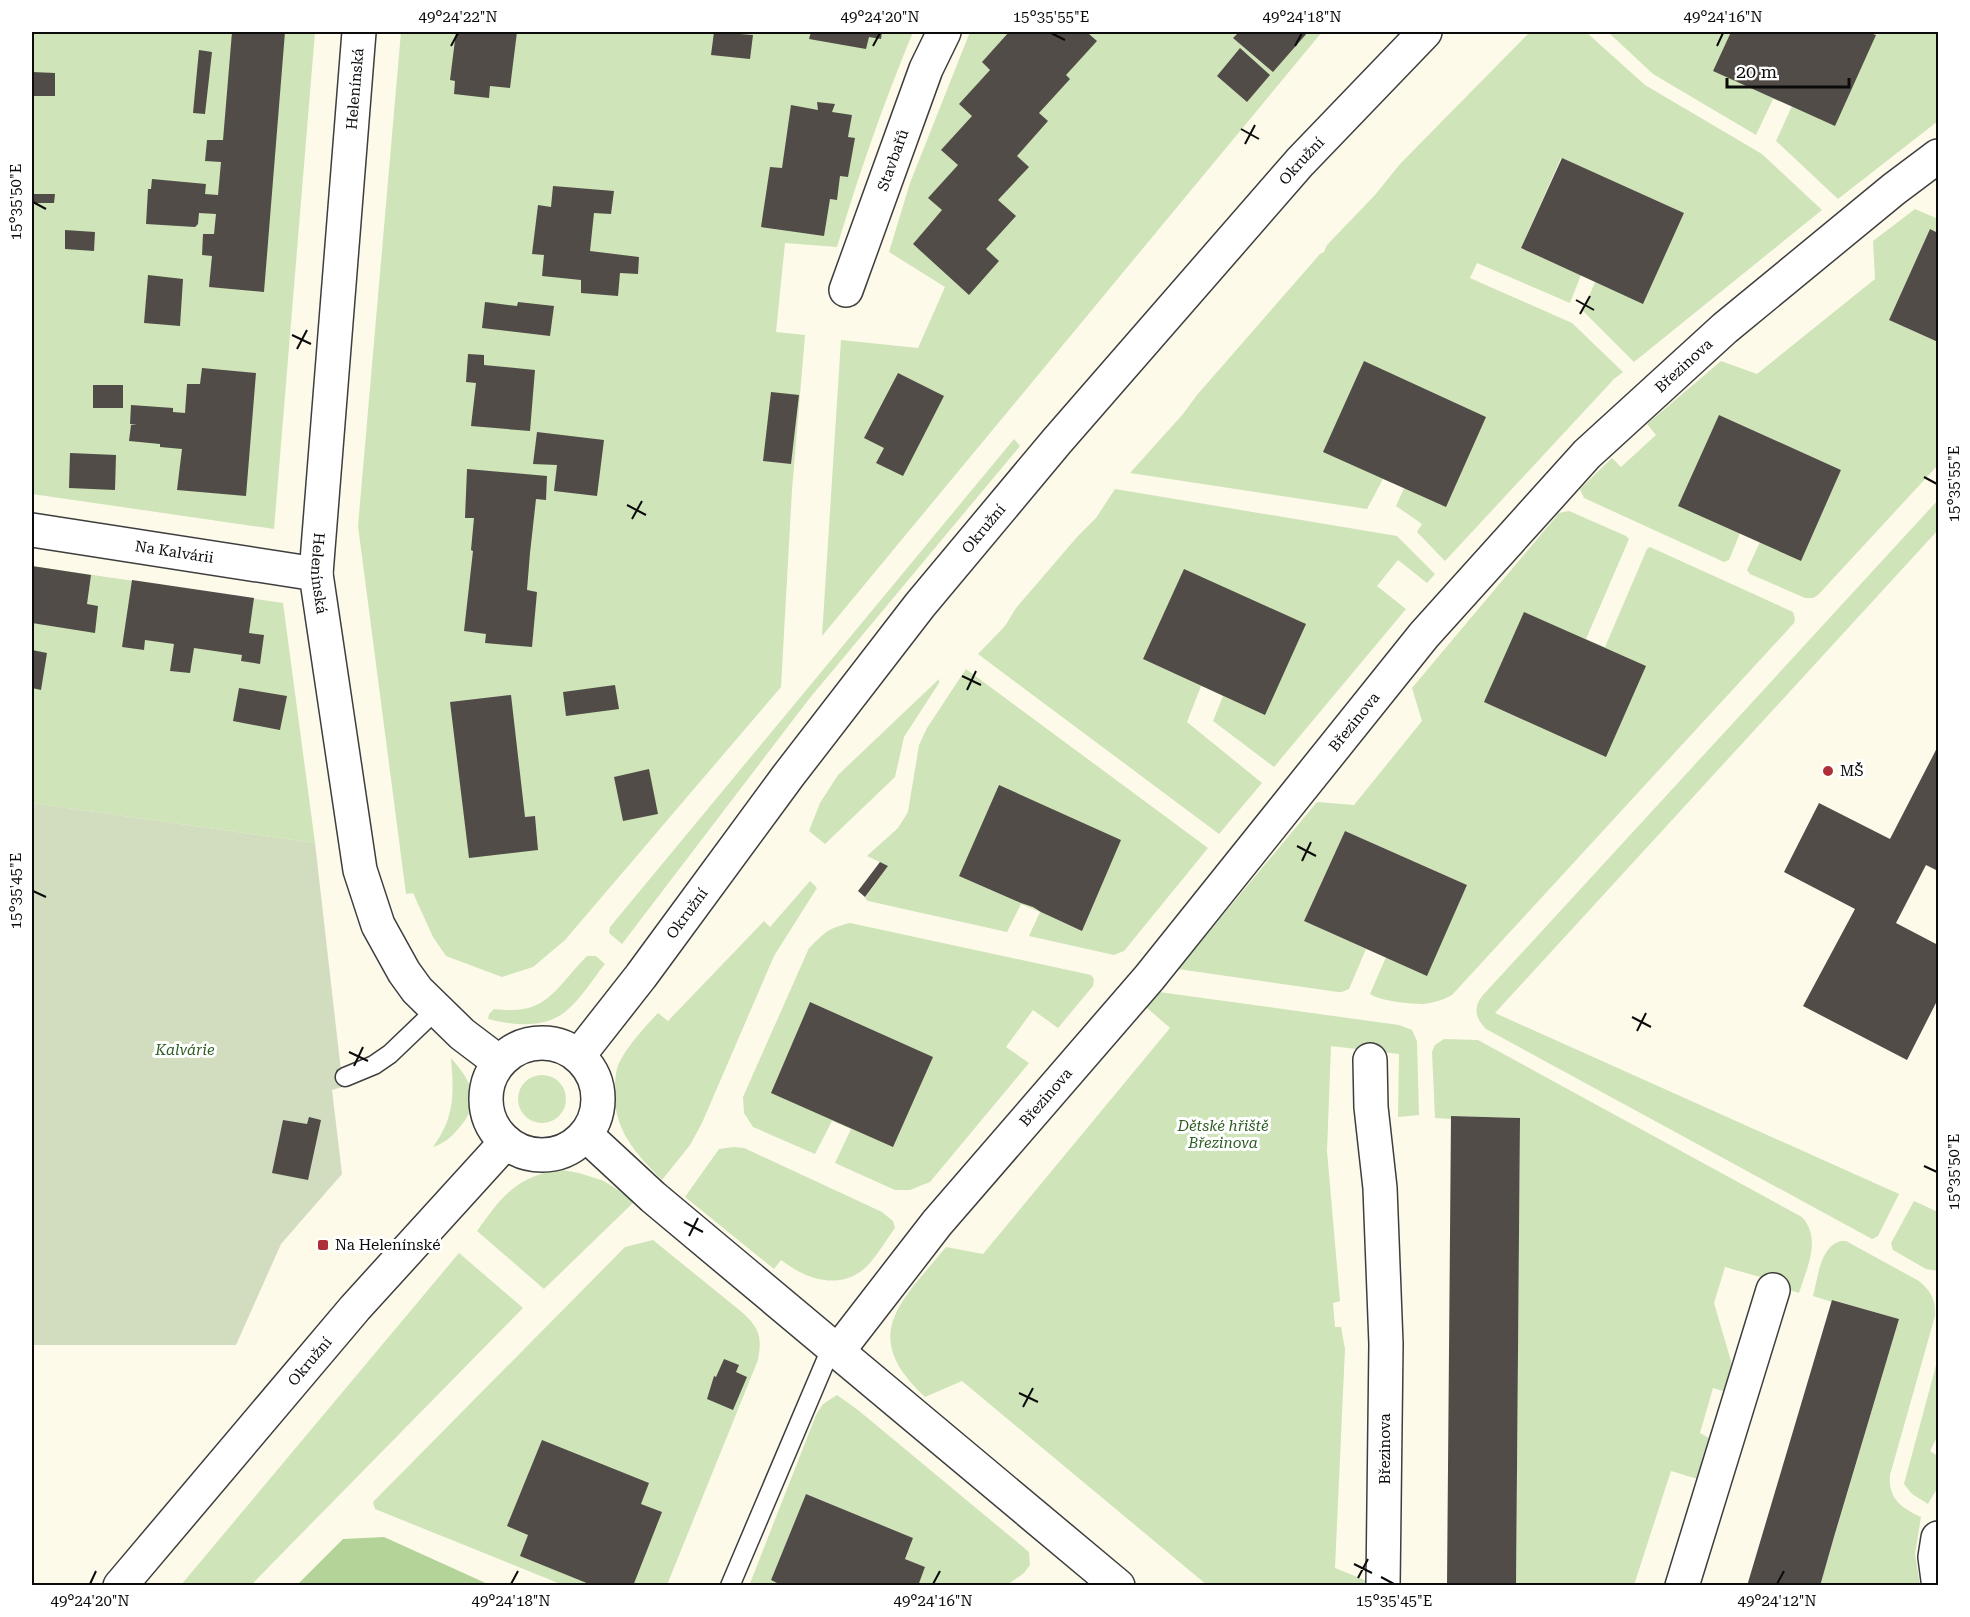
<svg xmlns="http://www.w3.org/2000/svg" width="1970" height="1617" font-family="'Roboto Serif',serif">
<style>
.green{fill:#cfe4b8}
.forest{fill:#b3d398}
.cemetery{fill:#d2dcbe}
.building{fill:#524c48}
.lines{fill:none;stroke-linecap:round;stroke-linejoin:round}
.service-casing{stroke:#3e3e3e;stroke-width:21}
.minor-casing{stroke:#3e3e3e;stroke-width:36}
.tertiary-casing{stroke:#3e3e3e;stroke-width:36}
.service{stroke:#fff;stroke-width:18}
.minor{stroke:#fff;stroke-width:33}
.tertiary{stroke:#fff;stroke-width:33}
.ticks{fill:none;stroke:#0b0b0b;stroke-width:2}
.poi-dot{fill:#ae3036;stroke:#fff;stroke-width:2}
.labels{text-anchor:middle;stroke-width:6;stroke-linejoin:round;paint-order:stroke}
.street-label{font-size:15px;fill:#0b0b0b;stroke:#fff}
.poi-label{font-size:15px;fill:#0b0b0b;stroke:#fff;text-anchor:start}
.park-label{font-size:15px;font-style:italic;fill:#2e5c22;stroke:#fff}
.neatline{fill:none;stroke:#0b0b0b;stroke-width:2}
.ticks-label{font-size:15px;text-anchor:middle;fill:#0b0b0b}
</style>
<rect width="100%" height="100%" fill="#fdfaea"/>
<path class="green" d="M32 32H315L274 529 32 494Z
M401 32H913C884 102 859 173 837 247L785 243 776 332 805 335 792 490 781 687 565 940 533 967 502 977 446 956 433 937 413 893 406 894 358 526Z
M970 32H1322L822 636 841 340 918 348 945 287 889 252 910 183Z
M1530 32H1586L1645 85 1762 154 1822 210 1634 362 1583 311 1595 282 1643 303 1684 213 1561 158 1521 248 1581 275 1570 303 1477 263 1470 278 1572 323 1623 372 1614 379 1445 561 1417 532 1422 524 1396 506 1404 488 1383 479 1367 509 1130 473 1183 414 1197 395 1320 254 1324 252 1327 245 1375 195 1400 164Z
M1608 32H1938V121L1838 199 1776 141 1792 106 1773 99 1756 135 1653 74Z
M1915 209 1938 219V233L1930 229 1889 320 1938 342V465L1818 595 1813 598H1805L1750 574 1747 570 1760 542 1801 560 1841 470 1719 415 1740 533 1729 560 1724 562 1584 498 1580 489 1612 458 1621 467 1656 435 1647 424 1721 361 1757 374 1875 279 1873 241Z
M1014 439 1020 446 809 699 622 944 609 933 610 927Z
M1115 489 1397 536 1435 574 1427 583 1398 560 1377 586 1406 609 1274 767 1213 721 1223 696 1201 686 1187 722 1262 783 1219 834 978 654 1005 626 1016 608 1077 537 1096 518Z
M1938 500V530L1495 1013 1899 1194 1878 1236 1872 1239 1486 1029C1475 1018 1473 1007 1483 995Z
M1569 511 1626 536 1629 539 1586 639 1605 647 1647 549 1650 547 1793 612 1795 619 1794 623 1452 995C1443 1000 1433 1003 1423 1004 1411 1004 1380 1001 1370 994L1386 957 1427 975 1467 885 1345 831 1304 921 1366 949 1349 989 1342 992H1338L1178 969 1317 802 1354 805 1422 721 1412 688 1559 513Z
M32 566 283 603 315 843 32 803Z
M966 669 1208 848 1124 951 1114 955 1029 936 1040 912 1021 904 1007 932 868 901 865 898 888 866 867 856 898 828 908 812 919 745 927 728Z
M939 679V683L904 737 895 777 825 844 809 831 820 803 838 775Z
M810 881 817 888 774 956 702 1123 690 1145 662 1180C633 1151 611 1127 615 1083 616 1076 616 1068 620 1061 630 1043 644 1028 658 1013L668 1021 764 921 770 927Z
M850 923 1091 975 1094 979 1093 986 1058 1028 1033 1010 1006 1047 1029 1063 930 1182 910 1190H895L835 1163 851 1129 832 1121 815 1154 753 1127 744 1113 743 1097 809 948C826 932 826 929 850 923Z
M587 956H596L605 964C592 980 581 999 565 1012 544 1029 512 1025 488 1019L489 1014 494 1009C548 1016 554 989 587 956Z
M1159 992 1399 1025 1412 1030 1417 1041 1419 1115 1398 1117 1399 1054 1331 1046 1327 1151 1340 1301 1333 1303 1335 1327H1341L1345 1349 1335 1568 1367 1581 1370 1585H1207L962 1381 925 1397C858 1335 901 1302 946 1247L983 1254 1170 1028 1146 1007Z
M1444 1039 1478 1040 1802 1217C1822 1239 1807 1267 1799 1293L1783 1288 1784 1284 1725 1267 1714 1303 1733 1368 1726 1392 1713 1388 1700 1433 1713 1440 1701 1480 1671 1471 1634 1585H1516L1520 1118 1451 1116V1119L1435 1118 1432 1052 1435 1045Z
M451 1058C471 1081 483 1101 459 1128 451 1137 445 1143 433 1147 455 1117 454 1093 451 1058Z
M518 1099a24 24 0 1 1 48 0a24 24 0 1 1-48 0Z
M734 1147 744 1148 882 1212 893 1221 895 1228C887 1239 879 1252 870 1263 844 1292 808 1281 781 1260L774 1269 685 1197 719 1149Z
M557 1169 579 1173 604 1181 635 1201 544 1289 477 1231C503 1195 512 1181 557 1169Z
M1914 1201 1938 1212V1271L1926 1269 1893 1250 1891 1243Z
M653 1240 743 1313C760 1329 762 1337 758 1360L667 1585H563L375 1509 373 1502 625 1247Z
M1841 1241H1846L1919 1281C1931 1291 1936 1300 1935 1316L1890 1475C1888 1499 1902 1508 1921 1517L1915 1554 1920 1585H1820L1899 1319 1833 1300 1832 1302 1813 1296C1818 1278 1820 1246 1841 1241Z
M459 1253 523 1308 251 1585H181Z
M1938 1358V1435L1930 1451 1938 1456V1487L1928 1504 1912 1494 1904 1484Z
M837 1395 858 1410 1029 1552 1030 1565 1024 1573 1007 1585H918L925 1567 905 1559 913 1538 806 1494 771 1580 783 1585 749 1586 816 1415 823 1404Z"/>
<path class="forest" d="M384 1537 490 1585H297L343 1539Z"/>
<path class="cemetery" d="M32 803 315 843 341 1071 342 1087 332 1090 342 1174 281 1244 236 1345H32Z"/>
<path class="building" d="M232 32H285L264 292 209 287 212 256 202 255 203 234H214L216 214 199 213 198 224 195 227 146 224 148 189H151L152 179 206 184 205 194 218 195 221 162 205 161 207 140H223Z
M456 32H517L510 88 490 86 489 98 454 94 455 81 450 80Z
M714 32 753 35 750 59 711 55Z
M811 32H882L881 39 869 37 866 49 809 39Z
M1009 32H1092L1089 34 1097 41 1066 75 1070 79 1039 113 1048 121 1017 156 1029 167 998 200 1016 216 986 249 999 261 969 295 913 244 942 210 928 198 958 165 941 150 972 116 959 104 990 70 982 62Z
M1239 32H1308L1273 72 1233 38Z
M1731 32H1867L1876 35 1835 126 1713 71Z
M1240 48 1270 75 1247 102 1217 76Z
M199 50 212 52 205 114 193 113Z
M32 72 55 73V96H32Z
M817 102 835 104 832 112 852 115 848 137 855 138 848 177 840 176 837 200 830 199 824 236 761 227 770 167 782 168 791 105 818 110Z
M1562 158 1684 213 1643 304 1521 248Z
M553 186 614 191 611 214 594 213 590 251 639 257 638 274 620 273 618 296 581 293V280L542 276 544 255 532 254 538 205 551 207Z
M32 194H55L54 203H32Z
M1930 229 1938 233V342L1889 320Z
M65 230 95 232 94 251 65 249Z
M148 275 183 279 180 326 144 323Z
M485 302 517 306 518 302 554 306 550 336 482 328Z
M468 354 484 355V365L535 370 530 431 471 426 476 383 466 382Z
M1364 361 1486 417 1446 507 1323 452Z
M202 368 256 373 246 496 177 490 182 449 160 447V444L129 441 131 425H137L130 424 131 405 173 408V412L185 413 187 384H200Z
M898 373 944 396 903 476 876 463 884 448 864 438Z
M93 385H123V408H93Z
M771 392 799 395 791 464 763 461Z
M1719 415 1841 470 1801 561 1678 506Z
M537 432 604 440 597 496 554 491 557 465 533 464Z
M70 453 116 455 115 490 69 488Z
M467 469 547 476 546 500 536 499 530 553 527 590 537 592 532 647 485 643 486 634 464 631 473 551 471 550 474 518H465Z
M32 566 91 575 87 604 98 606 95 633 32 623Z
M1184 569 1306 624 1265 715 1143 659Z
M132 580 254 598 249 633 264 635 260 664 241 661 242 655 194 648 190 673 170 671 174 644 145 640 144 650 122 647Z
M1524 612 1646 666 1606 757 1484 702Z
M32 650 47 653 41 690 32 688Z
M615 685 619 709 566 716 563 692Z
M239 688 287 696 280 730 233 721Z
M511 695 525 817 535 816 538 850 469 858 450 702Z
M1938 746V871L1926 865 1896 923 1938 945V999L1907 1060 1803 1006 1855 909 1784 872 1819 803 1890 839Z
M649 769 658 814 623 821 614 777Z
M999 785 1121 840 1082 931 1041 912 1033 907 1021 903 959 876Z
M1345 831 1467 885 1427 976 1304 921Z
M880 862 888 866 865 897 858 891Z
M810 1002 933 1057 893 1147 771 1093Z
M1451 1116 1520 1118 1516 1586H1447Z
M309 1117 321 1120 308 1180 272 1173 283 1120 307 1124Z
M1832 1300 1899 1319 1834 1537 1820 1586H1747Z
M724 1359 739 1365 736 1372 747 1377 733 1410 707 1399 714 1376 716 1377Z
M542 1440 649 1483 641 1504 662 1512 633 1586H594L520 1556 528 1535 507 1526Z
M806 1494 913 1538 905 1559 925 1567 918 1586H783L771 1580Z"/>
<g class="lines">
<defs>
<path id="service" d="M345 1077 374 1065 390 1054 436 1010
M730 1586 832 1346"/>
<g id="minor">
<path id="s1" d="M359 32 316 574 360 870 378 925 404 972 417 990 462 1034 499 1062"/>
<path id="s2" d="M846 290 926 69 944 32"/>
<path id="s3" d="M32 530 316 574"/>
<path d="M1370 1060 1371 1107 1380 1188 1386 1344 1383 1586"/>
<path d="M586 1135 653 1197 1118 1586"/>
<path id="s4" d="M838 1351 937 1223 1149 978 1424 635 1587 454 1725 328 1894 189 1938 156"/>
<path d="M1938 1538 1935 1557 1938 1580"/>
<path d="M1682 1586 1773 1290"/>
</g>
<g id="tertiary">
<circle cx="542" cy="1099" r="56"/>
<path id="s5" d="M579 1055 641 976 788 776 920 605 1057 441 1300 162 1425 32"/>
<path id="s6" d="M120 1586 355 1308 506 1142"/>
</g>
</defs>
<use href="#service" class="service-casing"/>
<use href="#minor" class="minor-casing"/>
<use href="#tertiary" class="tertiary-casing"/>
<use href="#service" class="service"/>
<use href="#minor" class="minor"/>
<use href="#tertiary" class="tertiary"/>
</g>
<path class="ticks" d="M1051 33 1065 40M451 46 458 33M873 46 880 33M1295 46 1302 33M1717 46 1723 33M1241 129 1259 139M1245 144 1255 125M33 202 46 209M1576 300 1594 310M1580 314 1590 296M292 335 311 344M297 349 307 330M1924 477 1937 484M627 505 646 515M632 519 642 501M962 676 981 685M967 690 976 671M1297 846 1316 856M1302 861 1311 842M33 891 46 897M1632 1017 1651 1027M1637 1031 1646 1013M349 1052 368 1061M354 1066 363 1047M1924 1166 1937 1172M684 1222 703 1232M689 1236 698 1218M1019 1393 1038 1402M1023 1407 1033 1388M1354 1564 1372 1573M1381 1577 1394 1584M1358 1578 1368 1559M90 1584 96 1571M511 1584 518 1571M933 1584 940 1571M1777 1584 1784 1571"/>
<g class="poi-dot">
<circle cx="1828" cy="771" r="6"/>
<rect x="317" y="1239" width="12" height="12" rx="3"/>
</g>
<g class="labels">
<g class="street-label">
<text transform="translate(355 89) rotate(-85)" y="5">Helenínská</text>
<text dy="5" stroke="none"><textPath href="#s2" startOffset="138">Stavbařů</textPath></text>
<text dy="5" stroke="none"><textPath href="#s5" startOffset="1150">Okružní</textPath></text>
<text dy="5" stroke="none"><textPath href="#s4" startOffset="1300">Březinova</textPath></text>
<text dy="5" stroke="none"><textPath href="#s5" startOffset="664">Okružní</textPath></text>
<text dy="5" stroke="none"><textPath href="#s3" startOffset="144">Na Kalvárii</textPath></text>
<text dy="5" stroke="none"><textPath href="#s1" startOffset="543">Helenínská</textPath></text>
<text dy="5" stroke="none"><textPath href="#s4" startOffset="814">Březinova</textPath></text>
<text dy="5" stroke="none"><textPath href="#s5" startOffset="178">Okružní</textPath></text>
<text dy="5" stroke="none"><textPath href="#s4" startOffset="328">Březinova</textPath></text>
<text dy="5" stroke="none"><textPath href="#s6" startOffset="294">Okružní</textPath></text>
<text transform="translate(1385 1449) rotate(-90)" y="5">Březinova</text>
</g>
<g class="poi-label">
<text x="1840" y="776">MŠ</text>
<text x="335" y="1250">Na Helenínské</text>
</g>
<g class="park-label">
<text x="185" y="1055">Kalvárie</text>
<text x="1223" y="1131">Dětské hřiště<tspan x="1223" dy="17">Březinova</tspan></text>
</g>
</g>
<rect width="1970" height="1617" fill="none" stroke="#ffffff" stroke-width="66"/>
<path d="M1727 78v9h122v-9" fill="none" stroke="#0b0b0b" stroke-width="3"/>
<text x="1736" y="78" font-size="18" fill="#0b0b0b" stroke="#ffffff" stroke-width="4.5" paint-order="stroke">20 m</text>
<rect x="33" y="33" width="1904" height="1551" class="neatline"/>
<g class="ticks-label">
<text x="458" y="22">49°24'22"N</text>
<text x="880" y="22">49°24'20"N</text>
<text x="1051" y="22">15°35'55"E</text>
<text x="1302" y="22">49°24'18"N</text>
<text x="1723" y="22">49°24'16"N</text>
<text transform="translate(16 202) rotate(-90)" y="5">15°35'50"E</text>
<text transform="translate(1954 484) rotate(-90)" y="5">15°35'55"E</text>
<text transform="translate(16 891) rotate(-90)" y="5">15°35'45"E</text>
<text transform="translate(1954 1172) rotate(-90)" y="5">15°35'50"E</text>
<text x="90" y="1606">49°24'20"N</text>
<text x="511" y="1606">49°24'18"N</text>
<text x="933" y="1606">49°24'16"N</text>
<text x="1394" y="1606">15°35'45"E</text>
<text x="1777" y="1606">49°24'12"N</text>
</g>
</svg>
